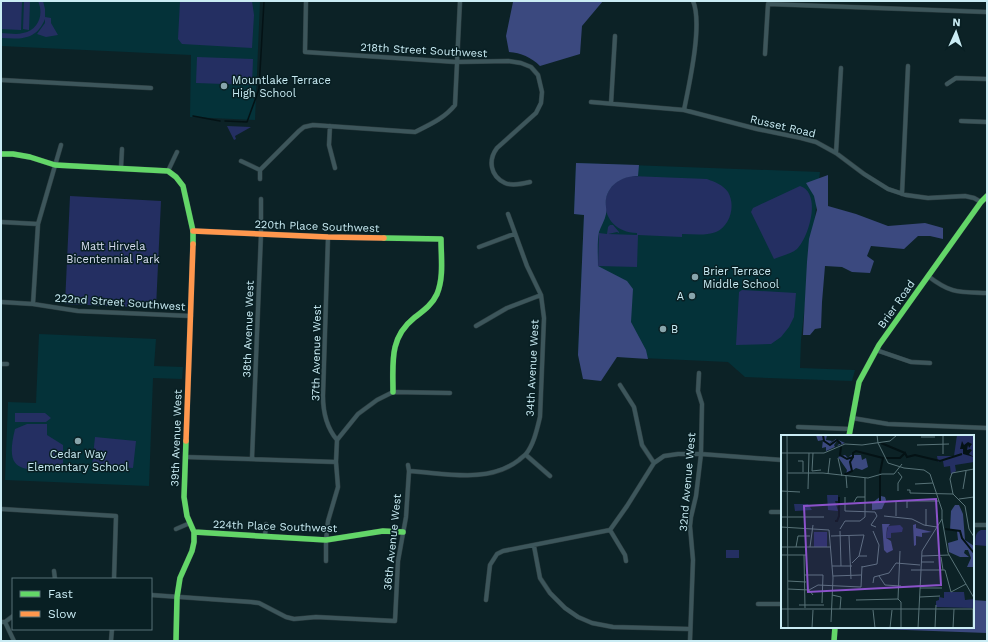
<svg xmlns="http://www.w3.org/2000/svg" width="988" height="642" font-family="'Work Sans',sans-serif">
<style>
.built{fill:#043239}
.green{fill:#242f62}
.forest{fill:#3b497f}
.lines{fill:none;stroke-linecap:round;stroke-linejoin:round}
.stream{stroke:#041215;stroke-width:1.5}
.street-casing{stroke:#2c3d40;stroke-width:5}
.fast-casing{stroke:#2c3d40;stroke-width:6}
.slow-casing{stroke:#2c3d40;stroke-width:6}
.street{stroke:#3d565b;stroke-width:4}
.fast{stroke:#63d668;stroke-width:5.5}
.slow{stroke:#ff974d;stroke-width:5.5}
.poi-dot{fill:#88a5ac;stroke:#081f23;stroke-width:1.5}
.labels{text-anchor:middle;stroke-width:3;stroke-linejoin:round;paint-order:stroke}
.street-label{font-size:11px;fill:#caecf4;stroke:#081f23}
.poi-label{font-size:11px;fill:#caecf4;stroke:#081f23;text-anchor:start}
.park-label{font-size:11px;fill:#d7ddf0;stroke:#081f23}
.inset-river{fill:none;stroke:#041215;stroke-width:2}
.inset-road{fill:none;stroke:#587378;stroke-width:1}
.view{fill:#8b52ca;fill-opacity:0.15;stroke:#8b52ca;stroke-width:2}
.inset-edge{fill:none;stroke:#caecf4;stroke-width:2}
</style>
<rect width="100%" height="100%" fill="#0c2226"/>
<path class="built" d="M1 1H260L255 120 190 117 191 55 1 46Z
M576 163 820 172 801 340 800 368 855 370 852 381 745 377 728 362 578 355 584 215 574 214Z
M39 334 156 339 154 366 183 367 182 379 153 378 149 486 5 480 8 402 36 403Z"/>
<path class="green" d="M1 1H22L21 30 1 29Z
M24 1H30L29 30 23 29Z
M38 1H43L45 9V17L51 18V23L58 35 46 37 37 34 45 23V19C36 41 20 39 1 38V33C8 33 16 35 23 33 39 30 44 14 38 1Z
M180 1H252L254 15 252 48 182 44 178 39Z
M197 57 253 59 252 85 196 83Z
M227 126 251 127 235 136 236 139 234 140Z
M631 176 707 179C715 182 723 185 728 192 736 206 730 226 716 232 705 236 693 234 682 234V237L638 235 637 267 598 266 599 233 607 234 608 227 610 225H613L619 232V233L617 232 608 234 637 235V233C598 232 594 183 631 176Z
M800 186C822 193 809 237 797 249 791 254 781 256 774 259L751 212 753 208Z
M70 196 161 201 156 308 65 304Z
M742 290 796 293 794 317 789 327 781 337 771 344 736 345 739 292Z
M15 413H45L51 418 46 422H15Z
M27 424H47V435L63 445V467L58 471C22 469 4 474 15 429Z
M95 437 136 441 133 468 92 465Z
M981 530H987V546L975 545C976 539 974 533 981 530Z
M726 550H739V558H726Z"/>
<path class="forest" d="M514 1H603L582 26 580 54 540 66C531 57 521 53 509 52L506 36 513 2Z
M576 163 639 165 638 176C624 176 609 183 606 199 605 204 607 210 606 214 605 220 601 226 599 232 597 242 598 255 598 266L627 281 633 289 631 322 646 350 648 359 617 357 601 381 583 379 578 355 584 215 574 214Z
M828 175V206L856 214 888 226 925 223 943 228V239L930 236H918L904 249 871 246 867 256 874 261 870 273 852 272 842 267 825 266 822 302 821 328 815 329 810 335H803L807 262 809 239 817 210 814 196 806 183Z
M973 600 987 601V633L879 629 880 627H973Z"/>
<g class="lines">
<path class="stream" d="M193 116 220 121
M225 121 247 122 259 89 264 1"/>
<defs>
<path id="street" d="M306 1 305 52 456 62 508 61 521 63 531 67 538 75 542 92 541 103 536 113 497 148C488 160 490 176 505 183 512 186 522 184 530 182
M765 54 768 4 987 12
M1 80 151 88
M947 84 956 78 987 79
M591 102 684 110 757 129 801 138 816 142 836 153 864 174 888 189 906 195 928 198 965 196 974 198 981 202
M611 104 615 36
M684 110C689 85 703 24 693 1
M961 121 987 122
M330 126 329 145 335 168
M836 153 841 68
M241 161 260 170
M121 168 122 149
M168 171 177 152
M260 179V170L299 131 304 127 313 125 415 132C429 125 445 118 455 105L460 1
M902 194 908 66
M1 222 38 224
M479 247 514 234
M928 276C951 294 959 292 987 293
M1 302 33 304 78 311 191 316
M33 304 38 224 61 145
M476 326 507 308 541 295
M876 350 911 362 930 363
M1 364H7
M620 385 634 407 642 445 654 463
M852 418 888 424 987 428
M798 427 850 429
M337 440 358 414 377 400 393 392 450 393
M526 455 550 476
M185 457 336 462
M252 459 261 234V199
M409 471C445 473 488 484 519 460 521 458 524 456 526 454 534 444 537 429 540 417L544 318 541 295 527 266 508 214
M1 509 116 516 114 579
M771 512H782
M973 525H987
M176 529 190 523
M610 530 625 555 626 561
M265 536 266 524
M534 546 540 578 550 593 565 608 578 617 592 623 613 627 690 629
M326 561V540L328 521 338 487 336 462 337 440C327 428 323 412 323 396L328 237
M54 571 55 579
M151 595 251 602 259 603 286 617 294 619 316 617 395 621 398 561 406 517 409 471 408 465
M486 600 490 565 497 554 503 551 610 530 627 506 654 463 664 456 678 454H701L782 460
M758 604H782
M1 622H5L14 641
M5 622 13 616
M111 641 112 629
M690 641 693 560 690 526 691 517 696 496 701 454 702 404 698 391 699 373"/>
<path id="fast" d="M1 154H13L30 157 55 165 168 171 176 177 183 186 193 231V244
M384 238 441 239C441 257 444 277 437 294 432 305 423 311 414 318 389 338 393 363 393 392
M849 436 859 382 879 345 981 202 987 196
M194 532 326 540 383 531 403 532
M176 641 177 597 180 578 192 551 194 542V532L187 516 184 497 186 441
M834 641 835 627"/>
<path id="slow" d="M193 231 328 237 384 238
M186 441 193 244"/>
</defs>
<use href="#street" class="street-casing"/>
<use href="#fast" class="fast-casing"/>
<use href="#slow" class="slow-casing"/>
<use href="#street" class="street"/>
<use href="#fast" class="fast"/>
<use href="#slow" class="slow"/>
</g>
<g class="poi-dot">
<circle cx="224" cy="86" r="4"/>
<circle cx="695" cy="277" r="4"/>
<circle cx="692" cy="296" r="4"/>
<circle cx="663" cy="329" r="4"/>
<circle cx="78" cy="441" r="4"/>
</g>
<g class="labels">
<g class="street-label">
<text transform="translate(424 50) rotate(3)" y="4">218th Street Southwest</text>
<text transform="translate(783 126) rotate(13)" y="4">Russet Road</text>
<text transform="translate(317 226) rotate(2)" y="4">220th Place Southwest</text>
<text transform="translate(120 302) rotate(4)" y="4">222nd Street Southwest</text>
<text transform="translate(896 304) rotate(-55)" y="4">Brier Road</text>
<text transform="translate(248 329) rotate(-88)" y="4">38th Avenue West</text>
<text transform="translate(316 353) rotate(-89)" y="4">37th Avenue West</text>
<text transform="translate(532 368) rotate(-87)" y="4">34th Avenue West</text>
<text transform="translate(176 438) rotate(-88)" y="4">39th Avenue West</text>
<text transform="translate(687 482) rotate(-85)" y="4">32nd Avenue West</text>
<text transform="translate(275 526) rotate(2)" y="4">224th Place Southwest</text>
<text transform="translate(392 542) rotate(-84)" y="4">36th Avenue West</text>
</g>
<g class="poi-label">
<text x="232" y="84">Mountlake Terrace<tspan x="232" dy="13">High School</tspan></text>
<text x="703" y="275">Brier Terrace<tspan x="703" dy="13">Middle School</tspan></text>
<text x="684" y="300" text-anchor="end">A</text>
<text x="671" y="333">B</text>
<text x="78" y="458" text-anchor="middle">Cedar Way<tspan x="78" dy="13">Elementary School</tspan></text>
</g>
<g class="park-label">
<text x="113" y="250">Matt Hirvela<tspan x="113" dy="13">Bicentennial Park</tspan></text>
</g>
</g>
<g transform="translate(781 435)">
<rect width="193" height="193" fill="#0c2226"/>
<path d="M176 0H193V27L174 30 175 36 170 40 169 31 163 32 162 26 157 27 156 21H173ZM46 60H57V66H54L57 76 47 75ZM13 69H27L31 75 14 76ZM119 90 122 93 121 97 110 98V103H105L107 91ZM33 97H46V112H33ZM163 157H183L184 165 193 164V173L155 172V166L158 165V162L163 163Z" fill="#242f62"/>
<path d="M35 0H46L45 5 51 6 48 9 55 4 64 8 56 11 59 8 56 6 53 10 54 12 45 16V12L41 13 42 5 37 6ZM64 20 67 23 70 20H80L81 25 85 23 87 32 81 35 75 33 65 40 66 35 57 22ZM100 61 104 62 105 65 101 74 91 75V68ZM174 70H178L182 79 184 105 193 111 192 132H186L190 123 187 115H184L183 118 188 122H179L168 117 167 108 177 105 176 96 169 95 170 76ZM101 89H109L106 93 105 103 110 106 112 115 106 118 103 115ZM135 89V93L151 97 141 98V102L135 101V110L133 111 132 90Z" fill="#3b497f"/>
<path d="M181 6 183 10 187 7 191 9 188 13 187 10 186 15 189 14 191 15 188 19 193 22 182 19V14H179Z" fill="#041215"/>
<path class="inset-river" d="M42 0 43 6 49 10 56 5 60 9M100 8 124 18M60 12 59 20 66 24 72 22V18L75 16 102 23 99 38M105 23H119L124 18 126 22 134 20 159 26 181 19M63 40 71 36 69 27 72 22M99 40V66M54 86H56L58 81V62M164 94 179 96 181 103 193 118"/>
<path class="inset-road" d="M6 0 7 193M96 0 97 8 107 28 123 33 143 35 149 39 161 75V84L141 116 137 193M162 0V19M140 2H154M136 10 168 9M0 18H43L64 9 81 10 109 6 116 0M32 18 31 36 40 35M57 23 61 41M17 26H22V37M117 37 121 42 117 48V56M6 38H42L87 43 101 39H113L121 29M47 39 49 23M65 41 66 53M134 49 152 48M27 54 28 18M182 54 185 36M126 55H129V58L172 59M0 56 19 57M172 59 184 71 188 94 193 102M172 59 169 44 171 38 193 34M64 62V76L94 77 96 81 90 90 95 92M178 64 193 62M73 67 76 62H84M126 73V66H158M145 74V91M103 81 131 84 143 90 156 92M115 81V66M0 82H43M161 84 167 118 193 163M0 92 48 95 52 143 50 187M59 94 64 86H79L84 82V43M59 96 60 131M92 96 98 110 96 129M50 101 83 100 78 121M68 101 70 144M0 112H50M15 112 17 101H29M29 112 32 90M119 116 117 164 120 167V193M0 120H26M23 120 24 173M141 121 168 120M160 122 162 135M140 127H153M71 128 78 121H86M51 131H71M81 132 96 129M130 135H164L170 157 185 149M23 140H42L41 168M52 141 80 140M98 141 104 150 120 151M7 146 25 147M92 148 93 142 108 138 115 128 139 130M139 153H161M7 154 28 155 32 160M28 155 37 150 80 152 81 131M51 160 60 162 59 174M139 162 159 161M75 165 117 164M18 170H43M0 174H193M192 174V193M92 175 94 193M31 193 32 175M109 193 111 175M154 193 155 170M172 193 173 174"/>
<path class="view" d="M155 64 160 150 27 157 23 71Z"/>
<rect width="193" height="193" class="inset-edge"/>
</g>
<rect width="988" height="642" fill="none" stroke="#caecf4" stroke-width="4"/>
<rect x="12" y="578" width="140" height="52" fill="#081f23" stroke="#567177"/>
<rect x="20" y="591" width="20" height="6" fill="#63d668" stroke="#567177"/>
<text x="48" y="598" font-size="12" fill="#caecf4">Fast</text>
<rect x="20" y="611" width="20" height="6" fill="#ff974d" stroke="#567177"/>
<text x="48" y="618" font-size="12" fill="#caecf4">Slow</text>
<g transform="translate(956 32) rotate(3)" stroke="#081f23" stroke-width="3" paint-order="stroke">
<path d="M0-3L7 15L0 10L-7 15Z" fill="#caecf4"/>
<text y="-6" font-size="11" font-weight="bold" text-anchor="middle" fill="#caecf4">N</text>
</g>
</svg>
